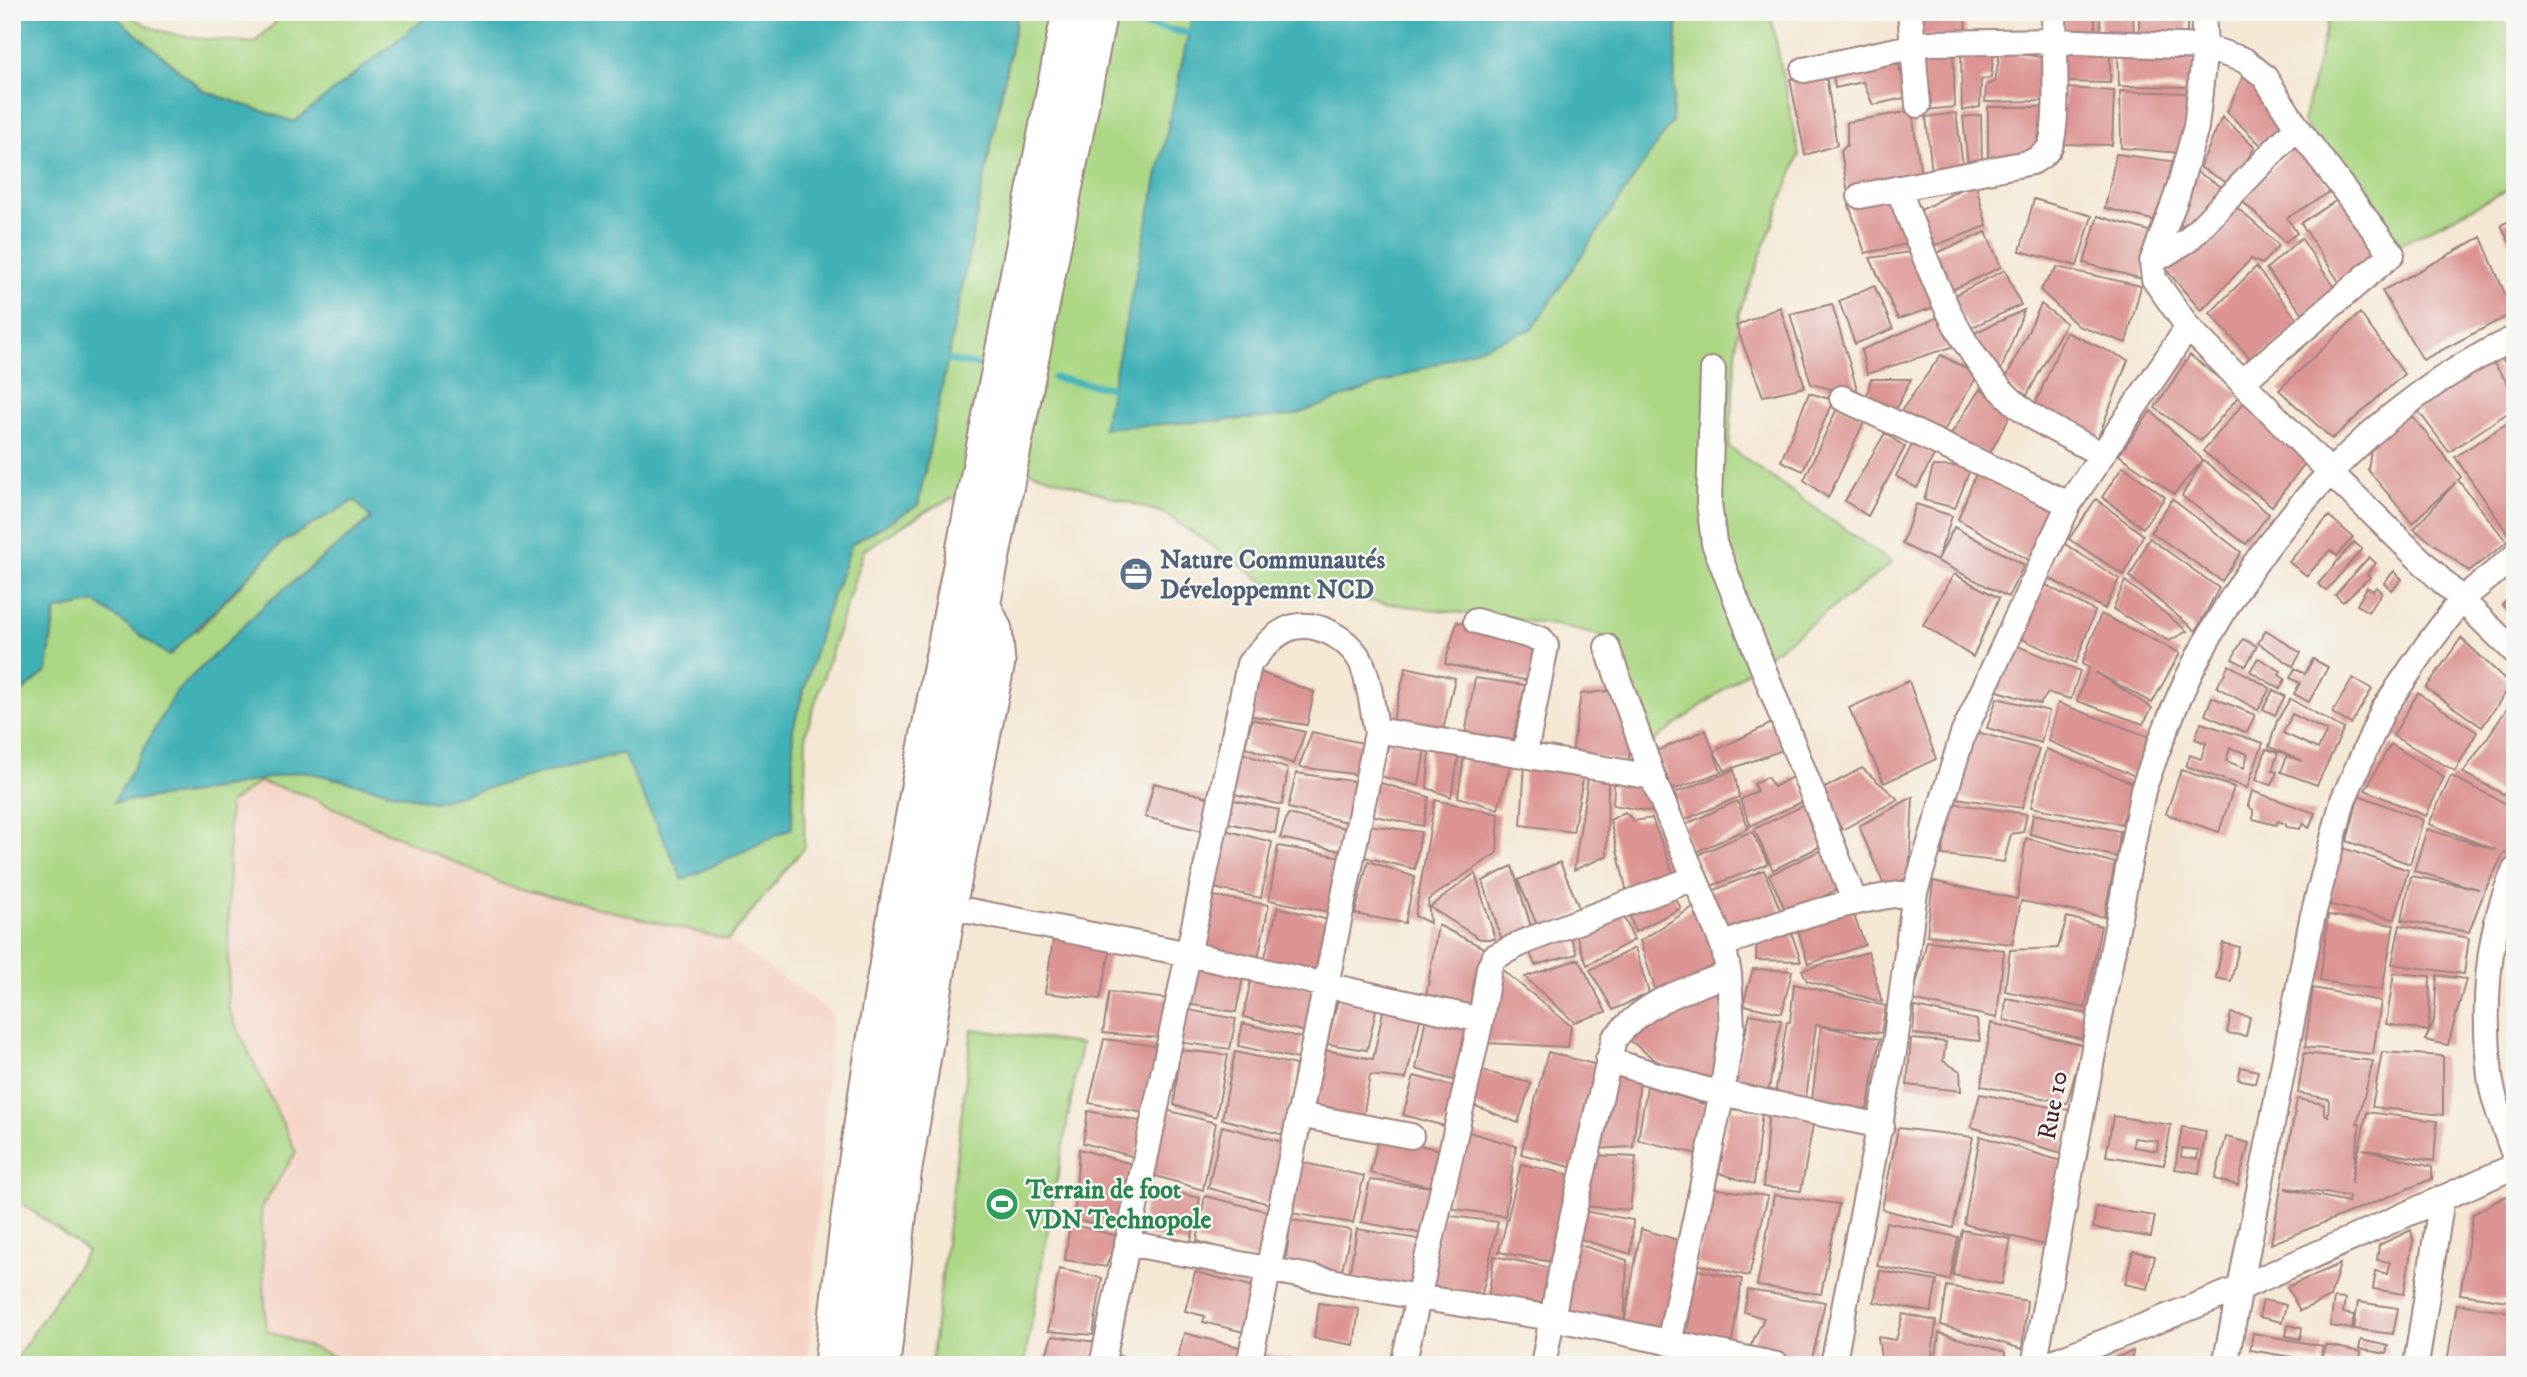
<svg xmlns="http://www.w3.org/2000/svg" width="2527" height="1377" font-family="'IM FELL DW Pica',serif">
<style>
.built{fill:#f6d2c4}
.green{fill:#abd784;stroke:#7a7b58;stroke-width:2}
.water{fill:#40b1b7;stroke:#456871;stroke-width:2}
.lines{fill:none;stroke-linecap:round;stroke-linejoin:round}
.stream{stroke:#40b1b7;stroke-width:7}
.building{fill:#db9493;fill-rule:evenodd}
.street-casing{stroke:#9f837f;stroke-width:28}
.secondary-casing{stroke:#9f837f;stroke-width:37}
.street{stroke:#fff;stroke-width:24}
.secondary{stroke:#fff;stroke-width:33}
.labels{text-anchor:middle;stroke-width:5;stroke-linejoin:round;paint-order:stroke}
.service-label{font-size:26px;font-weight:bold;fill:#4e5e75;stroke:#f6f6f2;text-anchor:start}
.street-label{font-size:26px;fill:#4a1f2b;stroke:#f6f6f2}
.leisure-label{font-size:26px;font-weight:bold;fill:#27864d;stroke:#f6f6f2;text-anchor:start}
</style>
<rect width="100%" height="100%" fill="#f6f6f2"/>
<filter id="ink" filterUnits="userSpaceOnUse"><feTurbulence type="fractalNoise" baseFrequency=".0143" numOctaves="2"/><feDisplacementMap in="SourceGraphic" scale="14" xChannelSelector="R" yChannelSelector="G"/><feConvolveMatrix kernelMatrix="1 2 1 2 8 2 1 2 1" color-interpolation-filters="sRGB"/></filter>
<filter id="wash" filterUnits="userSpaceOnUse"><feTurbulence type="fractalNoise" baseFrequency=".00686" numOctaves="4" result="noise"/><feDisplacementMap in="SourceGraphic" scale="28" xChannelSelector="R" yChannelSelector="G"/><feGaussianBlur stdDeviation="1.57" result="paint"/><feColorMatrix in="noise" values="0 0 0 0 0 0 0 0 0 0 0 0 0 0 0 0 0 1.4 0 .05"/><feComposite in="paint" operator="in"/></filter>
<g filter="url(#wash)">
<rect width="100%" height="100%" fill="#f4e7d3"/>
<path class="built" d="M259 782 303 794 505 885 728 940 832 1013 808 1365H356L266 1330 261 1207 296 1152 228 1008 229 804Z"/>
<path class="green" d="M110 12H126C159 41 212 38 254 43L286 12H433L294 122 204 91Z
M1018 12H1193L1104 428 1672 122 1678 12H1770L1799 155 1739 313 1729 447 1892 563 1649 745 1617 640 1555 625 1275 589 1163 513 1017 467 928 510 864 550 806 732 804 848 728 940 505 885 303 794 259 782 229 804 228 1008 296 1152 261 1208 266 1330 356 1365H12L87 1251 12 1196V700L47 671 55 611 95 602 197 631 281 543 355 500 371 518 267 603 175 693 114 802 189 794 303 771 433 802 623 753 683 880 792 827 793 728 825 617 852 544 918 505Z
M2330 12H2515V186L2391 249 2303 122Z
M972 1029 1081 1044 1024 1365H931Z"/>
<path class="water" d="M12 12H110L204 91 294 122 433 12H1018L918 505 852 544 825 617 793 728 792 828 683 880 623 753 433 802 303 771 189 794 114 802 175 693 267 603 371 519 355 500 281 543 169 656 95 602 55 611 47 671 12 700Z
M1193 12H1678L1672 122 1532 329 1292 416 1103 428Z"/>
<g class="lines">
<path class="stream" d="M1125 22 1189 33
M947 360 976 365
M1054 378 1112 388"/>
</g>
<g id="blocks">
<path class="building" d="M1921 12H1965L1966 37 1921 36Z
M2063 12H2094L2096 35 2063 36Z
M2100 12H2133L2134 38 2101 36Z
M2139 12H2187V37L2139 35Z
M1953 49 1955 107 1925 110 1920 51Z
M2110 49V83L2060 82V50Z
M1961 50 1994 51 1991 77 1981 80 1980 107 1962 111Z
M2000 51 2047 58V101L1985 102 1986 85 1995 82Z
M2118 51 2195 54 2193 87 2119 86Z
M1897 59 1908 97 1873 105 1863 82 1835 88 1833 73Z
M2246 70 2287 123 2264 148 2227 112Z
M1826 75 1837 145 1805 155 1790 79Z
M2065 88 2114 91 2112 145 2059 144Z
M2120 91 2191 93 2181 153 2121 148Z
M1988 107H2043L2036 153 1988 164Z
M1912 111 1921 176 1848 194 1841 151 1847 145V122Z
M1956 113 1963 166 1932 173 1926 117Z
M1981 115 1982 162 1968 165 1963 117Z
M2222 117 2255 147 2231 185 2200 167Z
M2296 144 2333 190 2287 218 2297 233 2285 242 2242 201Z
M2116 154 2178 162 2160 222 2105 208Z
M2193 170 2224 188 2187 232 2175 218Z
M1975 182 1987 226 1936 245 1917 212Z
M1895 195 1912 243 1865 253 1849 205Z
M2342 197 2383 251 2341 285 2301 223Z
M2034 199 2092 216 2077 266 2020 251Z
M2234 205 2279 245 2262 264 2251 259 2201 311 2164 267Z
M2098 216 2152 232 2142 279 2084 263Z
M2515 218V254L2501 225Z
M1986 232 2001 267 1950 291 1934 254Z
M2481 237 2513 313 2423 360 2382 291Z
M2301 238 2336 290 2305 316 2266 269Z
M1916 251 1939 306 1898 319 1870 258Z
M2057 267 2141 286 2126 343 2078 326 2040 290Z
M2256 267 2300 323 2254 363 2210 313Z
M2005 270 2021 305 1970 328 1950 297Z
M1874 285 1893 329 1855 344 1839 301Z
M1832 304 1859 396 1811 384 1790 314Z
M2041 304 2066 323 2025 399 2005 380Z
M1780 307 1805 387 1763 396 1736 326Z
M2024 310 1998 378 1972 334Z
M2360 313 2404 374 2332 439 2279 390Z
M1941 316 1955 346 1867 374 1861 350Z
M2066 332 2128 360 2096 443 2034 407Z
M2515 350V380L2500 355Z
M1941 355 1978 375 1940 437 1899 414Z
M2190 355 2240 395 2201 441 2155 408Z
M2490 358 2515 394V408L2449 452 2416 408Z
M1871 379H1911L1892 417 1865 403Z
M1980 389 2012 412 1989 455 1949 437Z
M1809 393 1833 400 1803 471 1781 461Z
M2246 400 2306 462 2272 506 2203 451Z
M1839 404 1866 418 1828 498 1804 480Z
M2151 411 2203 460 2269 514 2246 544 2182 496 2203 460 2174 494 2119 455Z
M2409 412 2461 477 2458 480 2507 542 2469 571 2414 529 2456 482 2412 523 2368 470 2372 443Z
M2515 418V535L2511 538 2455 457Z
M1885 433 1905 447 1868 516 1845 501Z
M1913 443 1934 455 1917 488 1896 476Z
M1933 466 1971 467 1955 508 1924 500Z
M2123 466 2165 497 2143 528 2102 497Z
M1978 469 2057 508 2034 563 1958 519Z
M2096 499 2143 535 2124 575 2069 539Z
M2172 499 2241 552 2222 581 2151 532Z
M1916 504 1952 516 1937 561 1902 544Z
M2329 516 2353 537 2337 556 2330 550 2307 576 2289 562Z
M1954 527 2024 565 2008 597 1937 561Z
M2149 538 2219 588 2196 631 2130 577Z
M2354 542 2362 549 2326 591 2318 584Z
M2065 544 2119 579 2105 609 2047 577Z
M2369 557 2376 563 2367 574 2370 577 2343 602 2335 595Z
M2394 571 2402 579 2392 590 2384 583Z
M1954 574 1999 598 1973 657 1923 625Z
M2125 581 2187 631 2169 641 2113 609Z
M2046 585 2095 611 2076 663 2017 637Z
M2367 587 2373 591 2376 587 2382 592 2368 612 2357 605Z
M2515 592V619L2502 605Z
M2101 614 2180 653 2152 703 2095 672 2152 708 2143 724 2077 701 2089 668 2082 664Z
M1457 622 1541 644 1534 682 1445 664Z
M2266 630 2301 653 2293 666 2258 643Z
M2461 638 2511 685 2482 727 2426 688Z
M2243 639 2257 646 2246 666 2232 659Z
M2010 643 2080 671 2071 699 2048 693 2040 704 1992 689Z
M2258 658 2281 671 2279 675 2285 679 2280 689 2250 671Z
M2313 659 2328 667 2309 702 2294 694 2300 683 2290 678 2295 668 2305 674Z
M2229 665 2270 688 2258 710 2217 687Z
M1406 667 1455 678 1443 730 1393 720Z
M1257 671 1314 692 1307 725 1246 715Z
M1475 678 1525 685 1512 745 1465 735Z
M2353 678 2372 689 2351 724 2332 713Z
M1909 681 1936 759 1884 783 1849 708Z
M1616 690 1635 727 1628 762 1572 753 1581 694Z
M2273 690 2285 696 2275 715 2263 709Z
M2418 693 2477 732 2455 771 2393 736Z
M2212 697 2255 715 2247 733 2205 715Z
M2515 697V800L2463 773Z
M1997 698 2049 711 2041 743 1987 728Z
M2290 699 2344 729 2317 785 2281 772 2287 756 2303 761 2269 747 2277 721ZM2292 714 2327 731 2318 749 2283 733Z
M2058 703 2150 737 2135 776 2048 741Z
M1252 719 1305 732 1294 764 1245 747Z
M1772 723 1783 750 1725 771 1714 751Z
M2201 723 2263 743 2247 788 2186 766 2190 755 2201 759 2206 743 2195 739ZM2230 748 2248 754 2244 768 2226 761Z
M1706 730 1721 772 1673 790 1656 751Z
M1973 731 2039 749 2022 808 1956 798Z
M1312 732 1367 744 1360 775 1299 767Z
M1390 739 1425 749 1419 786 1380 776Z
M2391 744 2444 777 2426 816 2365 790Z
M1430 745 1460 749 1451 797 1427 788Z
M2046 749 2136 784 2121 824 2031 807Z
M2266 749 2278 753 2272 771 2277 772 2272 785 2256 780Z
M1465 750 1513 757 1498 809 1458 797Z
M1239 752 1288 769 1282 805 1230 793Z
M1525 764 1584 773 1573 832 1521 825Z
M1862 768 1898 799 1842 830 1821 790Z
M1734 770 1739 797 1684 820 1675 793Z
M2181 770 2234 787 2219 832 2166 814Z
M1296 773 1358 782 1351 823 1288 808Z
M1615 774 1651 788 1658 813 1613 805Z
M1794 776 1808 799 1751 826 1740 800 1757 791 1754 784 1767 777 1774 787Z
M2451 776 2515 808V846L2511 855 2504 853 2485 890 2469 932 2402 920 2411 876 2479 889 2414 871 2427 829 2496 850 2429 824Z
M1588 778 1608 781 1607 856 1574 870Z
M1374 781 1429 797 1423 826 1370 815Z
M1154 783 1215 799 1207 832 1145 817Z
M2252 791 2315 813 2309 828 2303 823 2300 829 2286 827V824L2278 821 2276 825 2253 819V810L2248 806Z
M2359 795 2423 820 2410 864 2347 841Z
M1913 797 1909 876 1886 890 1859 826Z
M1229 799 1279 810 1275 833 1223 822Z
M1435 800 1499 814 1497 853 1428 900 1430 923 1415 916Z
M1737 801 1749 828 1694 853 1682 826Z
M1809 803 1827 843 1773 870 1754 829Z
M1951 803 2027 814 2023 832 2011 834 2004 862 1942 855Z
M1625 812 1634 821 1652 818 1675 878 1628 897 1610 820Z
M1288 814 1349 829 1346 852 1280 838Z
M2033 814 2120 831 2117 857 2030 834Z
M1368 825 1421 832 1415 869 1360 856Z
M1221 829 1272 842 1261 898 1209 887Z
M1752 831 1768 864 1711 886 1697 855Z
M2026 838 2115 863 2104 917 2021 901 2012 944 1927 935 1933 881 2017 899Z
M1278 846 1343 857 1334 913 1269 900Z
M2340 847 2408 870 2395 919 2330 905Z
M1825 848 1843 886 1788 915 1769 875Z
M1368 861 1415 877 1405 923 1355 914Z
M1560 862 1581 912 1539 930 1518 880Z
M1512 866 1533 933 1503 944 1483 881Z
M1764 870 1781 912 1727 939 1707 893Z
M1475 873 1495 939H1480L1430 907Z
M1672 893 1681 908 1635 932 1628 910Z
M1207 895 1269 905 1258 958 1200 951Z
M1698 904 1722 968 1657 995 1640 941Z
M1278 907 1332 921 1319 975 1263 964Z
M1851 908 1865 945 1808 964 1797 927Z
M1622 912 1634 940 1587 965 1575 932Z
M2328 915 2394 925 2382 990 2320 981Z
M2067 917 2101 926 2085 1008 2005 991 2010 950 2058 948Z
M1787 920 1801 961 1756 960 1757 938Z
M1438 925 1486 949 1475 1010 1425 1002Z
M2400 925 2469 938 2464 974 2392 964Z
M1569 933 1577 954 1535 965 1526 942Z
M1054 934 1111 948 1100 999 1045 993Z
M1927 941 2004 950 1997 1018 1912 1000Z
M2223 943 2239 947 2231 981 2216 978Z
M1635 948 1649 993 1613 1010 1590 970Z
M1868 952 1882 1002 1807 981 1802 970Z
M1579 959 1606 1012 1574 1022 1525 977Z
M1194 963 1244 973 1236 1012 1186 1004Z
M1500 968 1571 1026 1568 1047 1485 1043Z
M1753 969 1792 971 1782 1013 1743 1005Z
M2394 973 2430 976 2429 1031 2386 1024Z
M1252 974 1314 989 1306 1032 1243 1017Z
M2437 975 2466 979 2448 1045 2425 1040 2434 1021Z
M1794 984 1886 1006 1881 1033 1816 1025 1806 1098 1775 1094 1787 1022H1790Z
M1724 987 1716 1082 1659 1063 1628 1039 1667 1007Z
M2313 988 2381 1001 2373 1054 2305 1047Z
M1109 992 1170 999 1162 1038 1103 1033Z
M2006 998 2088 1014 2083 1039 2004 1020Z
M1338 999 1377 1006 1367 1050 1327 1044Z
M1384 1007 1421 1016 1406 1079 1370 1075 1363 1118 1309 1112 1325 1050 1373 1059Z
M1915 1007 1977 1020 1980 1041 1913 1034Z
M1184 1009 1236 1019 1230 1049 1177 1042Z
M2231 1013 2250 1017 2246 1036 2227 1033Z
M1750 1014 1781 1020 1769 1089 1732 1087Z
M1426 1017 1470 1028 1459 1082 1416 1069Z
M1243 1023 1302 1038 1298 1059 1238 1046Z
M1991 1023 2083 1045 2067 1103 1981 1086Z
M1821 1026 1880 1039 1867 1110 1812 1100Z
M1104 1039 1163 1047 1145 1113 1089 1103Z
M1911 1039 1946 1042 1943 1061 1960 1071 1961 1091 1907 1085Z
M1180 1050 1228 1055 1216 1117 1174 1105Z
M1235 1052 1296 1065 1284 1135 1222 1119Z
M1548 1052 1605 1067 1578 1169 1521 1154Z
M2382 1052 2443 1056V1115L2372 1107Z
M2304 1053 2373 1061 2357 1124H2360L2351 1184 2367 1112 2437 1121 2434 1161 2363 1149 2432 1167V1179L2271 1244 2297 1099 2324 1104V1114L2328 1116 2329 1099 2298 1093ZM2286 1188 2349 1196 2348 1202 2286 1189Z
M2241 1067 2258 1071 2255 1083 2238 1079Z
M1478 1070 1531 1083 1518 1123 1468 1103Z
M1611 1073 1640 1079 1633 1147 1593 1149Z
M1414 1076 1456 1087 1445 1126 1403 1115Z
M1647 1086 1706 1105 1702 1155 1638 1140Z
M1980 1094 2069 1110 2062 1153 1971 1127Z
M1769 1108 1814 1119 1801 1191 1763 1187Z
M1162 1109 1216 1123 1203 1190 1149 1174Z
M1730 1109 1762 1112 1754 1184 1719 1173Z
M1088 1111 1145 1122 1135 1157 1083 1143Z
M2113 1116 2171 1125 2164 1165 2106 1156ZM2134 1138 2158 1141 2157 1151 2133 1147Z
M1222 1126 1283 1142 1273 1205 1208 1188Z
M2182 1127 2206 1131 2199 1173 2175 1169ZM2182 1148 2199 1150 2197 1159 2181 1157Z
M1898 1128 1973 1137 1953 1228 1882 1209Z
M1462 1130 1516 1146 1505 1216 1448 1208Z
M1379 1136 1445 1151 1424 1234 1361 1222 1370 1180 1433 1187 1370 1173Z
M1980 1136 2061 1161 2044 1245 1964 1224Z
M2226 1137 2249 1143 2238 1185 2215 1179Z
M1079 1149 1132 1164 1122 1229 1074 1220Z
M1593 1155 1636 1157 1630 1210 1585 1206Z
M1300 1162 1364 1176 1353 1223 1291 1213Z
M1521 1164 1575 1176 1557 1263 1499 1252Z
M1148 1186 1200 1198 1190 1246 1140 1233Z
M1710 1188 1768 1196 1749 1276 1697 1264Z
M1774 1195 1839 1204 1821 1294 1757 1286Z
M1205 1196 1270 1212 1261 1261 1197 1241Z
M2506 1196 2515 1204V1302L2460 1294 2473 1214Z
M2096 1207 2155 1216 2151 1237 2093 1228Z
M1583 1211 1633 1220 1631 1254 1569 1236Z
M1443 1215 1498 1222 1481 1298 1425 1290Z
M1291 1220 1351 1230 1341 1275 1285 1265Z
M1886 1222 1958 1237 1950 1280 1877 1266Z
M1070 1224 1118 1236 1106 1267 1065 1260Z
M1357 1229 1424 1240 1411 1290 1349 1276Z
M1641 1229 1684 1242 1666 1332 1624 1325Z
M1962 1230 2011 1239 2002 1284 1953 1275Z
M2411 1230 2413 1240 2404 1294 2373 1289 2376 1271 2388 1274 2390 1262 2377 1260 2379 1245Z
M1568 1241 1627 1260 1624 1327 1562 1315Z
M2133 1251 2155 1256 2148 1289 2125 1284Z
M1494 1256 1556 1269 1548 1311 1488 1301Z
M2340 1264 2330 1297 2300 1311 2287 1287Z
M1059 1269 1102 1278 1093 1335 1048 1331Z
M1698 1270 1742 1279 1732 1342 1686 1338Z
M1880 1271 1937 1281 1931 1312 1874 1302Z
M1195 1272 1259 1288 1248 1333 1203 1322 1205 1316 1185 1311Z
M1947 1286 2027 1301 2022 1349 1941 1325Z
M1748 1290 1825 1302 1811 1363 1749 1349 1764 1318 1744 1312Z
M2334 1298 2345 1299 2343 1313 2354 1315 2352 1329 2330 1326Z
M2263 1300 2286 1305 2282 1322 2259 1317Z
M2358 1302 2398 1308 2393 1334 2354 1329Z
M1319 1303 1359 1309 1354 1345 1314 1338Z
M2457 1304 2513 1312 2507 1365 2447 1362Z
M1903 1314 1936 1321 1931 1365H1882L1878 1337 1896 1340Z
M2288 1325 2302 1328 2300 1339 2286 1336Z
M1184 1333 1247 1349 1242 1365H1176Z
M1939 1333 2005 1352V1365H1935Z
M2253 1333 2323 1346 2320 1362 2250 1350Z
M1052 1336 1097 1342 1091 1365H1043Z
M2361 1340 2388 1346 2386 1354 2359 1349Z
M2326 1345 2361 1352 2359 1365 2322 1362Z
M2133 1351 2131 1365H2111L2112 1359Z
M1263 1353 1315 1364 1314 1365H1261Z
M1116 1355 1151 1364V1365H1114Z"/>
</g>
</g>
<g filter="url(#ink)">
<use href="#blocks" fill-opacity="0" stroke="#9f837f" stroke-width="2"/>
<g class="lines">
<defs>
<path id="street" d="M1910 12 1918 105
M2203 12 2205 47 2196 127 2177 195 2152 262 2154 279 2188 327 2331 473 2515 652
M1804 70 1929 43 2054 41 2205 47 2244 60 2264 76 2297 127 2392 254 2242 382
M1898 188C1928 263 1954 350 2016 404 2040 425 2073 438 2100 454
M1860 196 2032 162C2039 158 2048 153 2051 144 2059 118 2054 43 2054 12
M2152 262 2188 240 2297 127
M1713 370 1709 503 1714 543 1854 900
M1842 398 2069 504
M1476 621 1541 639 1546 646 1525 753
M1607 647 1656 786 1723 945 1729 974 1732 1028 1722 1093 1669 1343
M1377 733 1382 731 1653 777
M2515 870C2485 933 2483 1007 2490 1076 2493 1103 2507 1132 2515 1158
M949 907 1189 954 1481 1020
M1723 945C1790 918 1843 901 1915 892
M1608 1060 1702 1089 1882 1126
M1299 1115 1411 1136
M1127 1243 1417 1297 1553 1318 1777 1365
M1102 1365 1249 664C1274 635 1292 614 1331 633 1342 639 1352 647 1359 658 1369 674 1373 713 1377 733L1249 1365
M1403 1365 1481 1020 1489 968 1494 957 1526 941 1695 878
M1543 1365 1568 1236 1614 1039C1647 1000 1682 991 1729 974
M1833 1365 1894 1052 1915 892 1963 734 2069 504 2188 327
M2034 1365 2143 790C2158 748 2173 707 2193 667 2262 530 2375 403 2515 338
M2045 1365 2238 1289 2515 1166
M2225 1365 2312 919 2343 800 2383 710 2426 647 2462 599 2515 556
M2416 1365 2442 1198"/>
<path id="secondary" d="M831 1365C856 1115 902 868 949 622 989 419 1029 215 1069 12
M859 1365 897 1072 938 834 1100 12
M883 1365 904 1174 949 907 998 662 995 630 983 604"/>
</defs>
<use href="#street" class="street-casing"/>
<use href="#secondary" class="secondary-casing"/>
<use href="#street" class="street"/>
<use href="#secondary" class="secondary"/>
</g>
</g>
<defs>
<symbol id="office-disc" viewBox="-11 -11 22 22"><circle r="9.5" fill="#5c6f8a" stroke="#f6f6f2"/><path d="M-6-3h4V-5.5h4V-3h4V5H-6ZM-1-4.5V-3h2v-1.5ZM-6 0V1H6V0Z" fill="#fff"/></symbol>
<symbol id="stadium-disc" viewBox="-11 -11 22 22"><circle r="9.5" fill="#2e9e5b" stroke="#f6f6f2"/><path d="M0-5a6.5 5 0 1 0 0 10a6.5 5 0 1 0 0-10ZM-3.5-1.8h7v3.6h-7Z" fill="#fff"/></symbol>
</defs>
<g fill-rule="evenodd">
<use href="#office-disc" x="1117" y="555" width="38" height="38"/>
<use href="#stadium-disc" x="983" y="1185" width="38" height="38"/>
</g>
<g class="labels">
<g class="service-label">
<text x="1160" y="568">Nature Communautés<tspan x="1160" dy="30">Développemnt NCD</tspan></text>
</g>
<g class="street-label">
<text transform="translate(2052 1105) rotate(-79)" y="9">Rue 10</text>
</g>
<g class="leisure-label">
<text x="1026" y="1198">Terrain de foot<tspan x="1026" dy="30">VDN Technopole</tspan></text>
</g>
</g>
<rect width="2527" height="1377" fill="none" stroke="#f6f6f2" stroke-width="42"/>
</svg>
